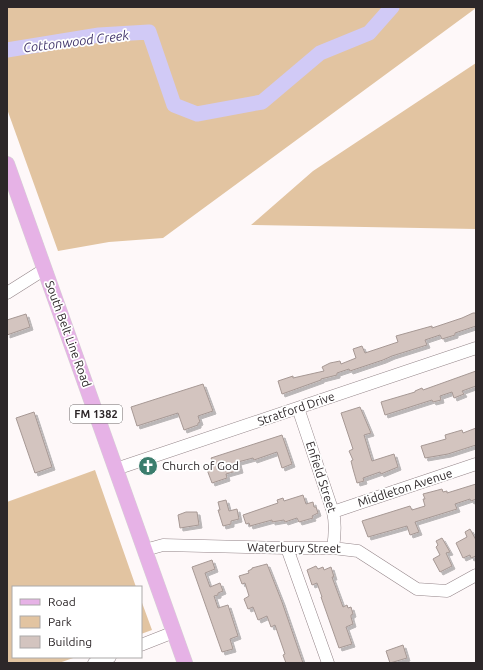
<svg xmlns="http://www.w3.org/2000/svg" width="483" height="670" font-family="Ubuntu,sans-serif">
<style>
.green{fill:#e2c4a1}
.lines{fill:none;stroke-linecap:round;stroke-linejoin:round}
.river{stroke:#d1caf6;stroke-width:15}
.building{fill:#d3c4bf;stroke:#a69894;filter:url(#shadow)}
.minor-casing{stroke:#95868a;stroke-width:13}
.major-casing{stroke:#d5d4d4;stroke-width:16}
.minor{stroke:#fff;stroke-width:12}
.major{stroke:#e6b2e6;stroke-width:15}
.labels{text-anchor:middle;stroke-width:3.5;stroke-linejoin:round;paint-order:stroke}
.shield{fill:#fff;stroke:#6c6869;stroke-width:1}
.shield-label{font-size:11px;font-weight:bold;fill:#2d2729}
.street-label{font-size:12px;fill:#2d2729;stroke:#fff}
.poi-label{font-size:12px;fill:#2d2729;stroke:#fff;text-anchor:start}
.water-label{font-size:13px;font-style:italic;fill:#42366c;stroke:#fff}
</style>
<defs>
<filter id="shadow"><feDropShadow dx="3" dy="3" stdDeviation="0" flood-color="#0004"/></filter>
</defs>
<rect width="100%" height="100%" fill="#fef8f9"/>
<path class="green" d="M7 7H476V8L163 238 109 242 58 251 7 109Z
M476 63V229L251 225 313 171Z
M95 470 136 587H13V657H76L59 663H7V502Z
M141 600 152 630 141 634Z"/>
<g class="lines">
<path class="river" d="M7 50 99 35 149 32 174 105 197 114 262 102 320 53 369 33 392 7"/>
</g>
<path class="building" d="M473 313H476V326L455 333V335L442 339 440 335 425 340 427 345 392 356 383 360 350 371 349 369 337 373V375L321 379V380L282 394 278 381 293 376V378L324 371 322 367 330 363 340 361 341 364 356 358 353 349 362 346 365 353 398 342 396 336 432 326V328L462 318Z
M26 314 30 327 7 335V320Z
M476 371V386L462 391 464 394 454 398 452 392 440 396 441 400 433 402 432 400 385 415 381 402 415 392V391L422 388 423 390Z
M203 384 213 411 198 416 200 422 198 423V425L184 430 178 413 137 426 131 407Z
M360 407 371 433 364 435 372 461 394 454 398 467 381 474 380 472 363 478 364 481 357 483 353 469 351 461 353 460 349 451 353 449 341 413Z
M34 412 52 467 35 473 16 418Z
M476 428V445L448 454 425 458 421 446 446 439 445 435 462 430 463 433Z
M282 435 292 464 282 468 277 452 254 460 253 458 238 462 240 470 226 474 227 478 212 483 206 467 214 464 211 458Z
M476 484V499L471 501 470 499 455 504 457 509 415 522 419 532 410 535 407 526 368 537 362 521 410 506 412 510 425 506 423 499H425L423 494 442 489 443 492 447 491V493Z
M303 495 306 504 313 502 314 507H316L318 513 312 516 313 518 299 522 297 518 285 522 284 520 272 522V520L250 526 249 523 246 524 243 515 278 503 277 500 283 498 284 501Z
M226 500 229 511 237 509 239 519 231 521V524L223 526 218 510H220L218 502Z
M186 512H197L199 525 180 528 178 515Z
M470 529 476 540V556L471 558 470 555 463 558 456 543 467 537 465 532Z
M442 538 450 552 446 553 452 566 440 572 433 559 440 555 436 547 438 545 436 541Z
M212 560 215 569 205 573 210 587 220 583 223 591 218 593V595L214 596 218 608 228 605 238 636 230 639 233 649 222 652 192 567Z
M267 564 282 602 303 663H286L283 655 285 654 275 625 271 627 267 616 258 620 253 607 248 609 244 599 249 596 245 583 242 584 239 576 249 573 248 571 252 569V568Z
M316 566 318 569 323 567 324 570 331 567 334 577H332L343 607 347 605 348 608 351 607 353 614 351 615V617L353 624 346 627 352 644 339 648 321 597H322L317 583 312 585 307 570Z
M403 645 407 658 390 663 386 651Z"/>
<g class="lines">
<defs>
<path id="minor" d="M7 293 45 269
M298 408 333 512C336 524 335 535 333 548
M116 469 476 348
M333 512 476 464
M287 548 328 663
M145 550 163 545 287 548H333L358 551 417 589 447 591 476 575
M141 645 174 632
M94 663 110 657"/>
<path id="major" d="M7 164 185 663"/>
</defs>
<use href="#minor" class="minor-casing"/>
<use href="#major" class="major-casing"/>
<use href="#minor" class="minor"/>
<use href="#major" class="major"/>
</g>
<defs>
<symbol id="church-disc" viewBox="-11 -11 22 22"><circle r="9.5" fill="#3b7d6d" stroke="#fff"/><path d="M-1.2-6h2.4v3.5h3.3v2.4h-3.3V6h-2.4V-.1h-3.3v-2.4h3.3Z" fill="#fff"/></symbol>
</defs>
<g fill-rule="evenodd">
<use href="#church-disc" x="137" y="455" width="22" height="22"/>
</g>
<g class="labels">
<rect class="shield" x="70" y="405" width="52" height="18" rx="3"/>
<g class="shield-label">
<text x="96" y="418">FM 1382</text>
</g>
<g class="street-label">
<text transform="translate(68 334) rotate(70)" y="4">South Belt Line Road</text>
<text transform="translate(296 409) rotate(-19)" y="4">Stratford Drive</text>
<text transform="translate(321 477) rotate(72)" y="4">Enfield Street</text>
<text transform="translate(405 488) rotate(-18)" y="4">Middleton Avenue</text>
<text transform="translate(294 548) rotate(1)" y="4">Waterbury Street</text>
</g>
<g class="poi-label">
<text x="162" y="470">Church of God</text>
</g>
<g class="water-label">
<text transform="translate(76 41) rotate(-7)" y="5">Cottonwood Creek</text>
</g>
</g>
<rect width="483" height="670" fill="none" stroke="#2d2729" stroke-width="16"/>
<rect x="12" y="586" width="130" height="72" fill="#ffffff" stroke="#aba9a9"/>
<rect x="20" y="599" width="20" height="6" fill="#e6b2e6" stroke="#aba9a9"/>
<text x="48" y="606" font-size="12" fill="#2d2729">Road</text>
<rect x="20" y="616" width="20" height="12" fill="#e2c4a1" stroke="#aba9a9"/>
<text x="48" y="626" font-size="12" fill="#2d2729">Park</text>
<rect x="20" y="636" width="20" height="12" fill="#d3c4bf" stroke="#aba9a9"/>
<text x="48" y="646" font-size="12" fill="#2d2729">Building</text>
</svg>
